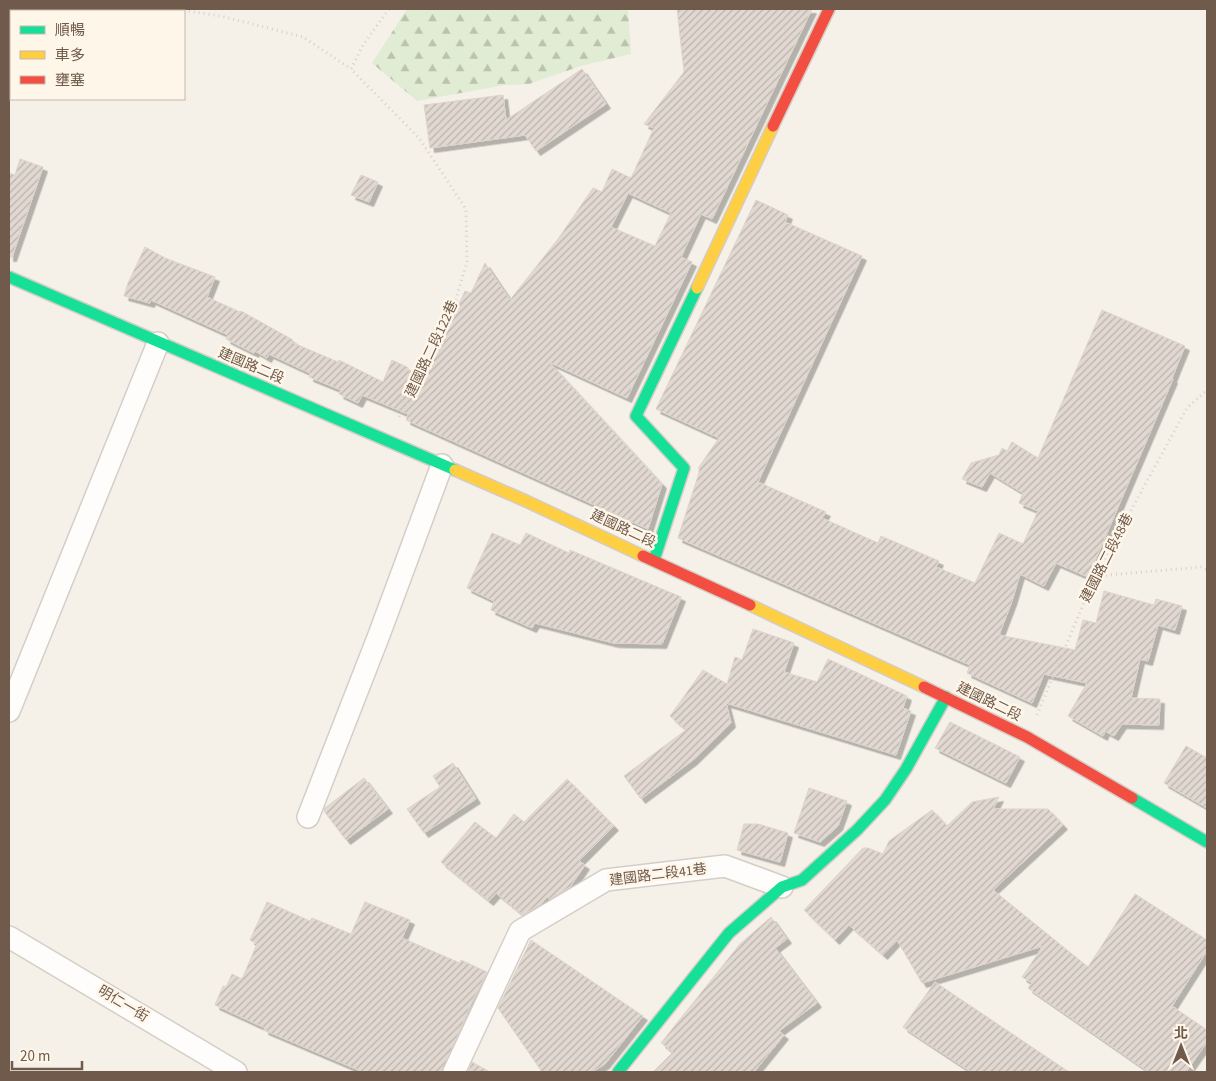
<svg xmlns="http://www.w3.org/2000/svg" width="1216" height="1081" viewBox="0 0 1216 1081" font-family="'Source Sans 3','Noto Sans TC',sans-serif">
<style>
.forest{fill:url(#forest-firs)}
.building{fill:url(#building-hatch);stroke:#ddd4cc;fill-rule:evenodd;filter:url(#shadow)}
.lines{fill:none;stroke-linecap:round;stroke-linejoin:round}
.street-casing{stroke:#d4cec7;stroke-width:24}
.fast-casing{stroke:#d4cdc6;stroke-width:14}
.slow-casing{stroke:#d4cdc6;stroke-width:14}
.jam-casing{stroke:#d4cdc6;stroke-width:14}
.path{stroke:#d6d0ca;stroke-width:3;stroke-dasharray:1 4;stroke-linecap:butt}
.street{stroke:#fefdfc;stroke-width:21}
.fast{stroke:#16e098;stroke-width:11}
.slow{stroke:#ffcf43;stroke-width:11}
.jam{stroke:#f24e42;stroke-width:11}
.labels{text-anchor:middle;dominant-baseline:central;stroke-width:5;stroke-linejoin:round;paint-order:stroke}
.street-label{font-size:14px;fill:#705a4b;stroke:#fef6e9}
</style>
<defs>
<pattern id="forest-firs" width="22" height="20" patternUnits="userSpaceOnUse" patternTransform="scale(1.25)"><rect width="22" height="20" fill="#e1ecd4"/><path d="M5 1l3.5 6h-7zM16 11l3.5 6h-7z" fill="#bbc2ae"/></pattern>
<pattern id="building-hatch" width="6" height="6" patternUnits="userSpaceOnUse" patternTransform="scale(1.25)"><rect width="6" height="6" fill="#e1d9d1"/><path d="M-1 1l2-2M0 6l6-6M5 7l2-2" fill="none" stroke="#bbb3ac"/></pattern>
<filter id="shadow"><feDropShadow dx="4.5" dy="4.5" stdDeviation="0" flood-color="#0004"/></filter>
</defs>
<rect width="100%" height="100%" fill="#f5f1e9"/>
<!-- forest -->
<path class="forest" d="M 407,9 L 628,9 L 631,54 L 581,66 L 529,84 L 505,85 L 417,101 L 372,63 Z"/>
<!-- building -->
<path class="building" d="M 677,9 L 812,9 L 712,219 L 701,214 L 681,257 L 692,262 L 627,398 L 549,362 L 662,484 L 648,529 L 406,420 L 408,414 L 362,395 L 358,403 L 339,394 L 341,390 L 309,377 L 310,373 L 269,354 L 267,358 L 255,351 L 254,353 L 226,339 L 228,335 L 151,300 L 150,303 L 124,296 L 128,283 L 145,247 L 165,258 L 215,277 L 207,297 L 240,312 L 241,311 L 293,340 L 291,342 L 338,362 L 339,360 L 383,382 L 392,360 L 407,367 L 420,388 L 465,291 L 471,293 L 485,263 L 510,300 L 558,239 L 593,188 L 602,192 L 612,169 L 631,178 L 654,128 L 644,124 L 684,72 ZM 628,193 L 671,213 L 655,246 L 611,227 Z
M 582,69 L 606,104 L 536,151 L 525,135 L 430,148 L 424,105 L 503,95 L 506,120 Z
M 20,159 L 43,167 L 12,257 L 9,257 L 9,173 L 15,175 Z
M 361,175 L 378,182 L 369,202 L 351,195 Z
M 756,200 L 788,215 L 785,222 L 862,256 L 758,482 L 826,512 L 822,518 L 878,543 L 881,536 L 939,561 L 936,567 L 975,583 L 999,533 L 1023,544 L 1038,511 L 1019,503 L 1023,493 L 990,473 L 982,487 L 962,479 L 971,463 L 999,455 L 1002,448 L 1007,451 L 1012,442 L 1038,458 L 1102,310 L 1185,346 L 1172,378 L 1173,379 L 1088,577 L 1056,563 L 1044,586 L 1020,574 L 1012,601 L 999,635 L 1075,650 L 1083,620 L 1096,623 L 1104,591 L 1154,605 L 1156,599 L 1182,606 L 1175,630 L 1158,625 L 1148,661 L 1140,659 L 1131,698 L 1160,699 L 1159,725 L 1122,724 L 1114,736 L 1105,731 L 1103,736 L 1068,716 L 1087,683 L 1044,674 L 1032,703 L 967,673 L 970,665 L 678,538 L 699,473 L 699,467 L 719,438 L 656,409 Z
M 492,533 L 520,545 L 526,533 L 569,553 L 570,550 L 681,597 L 662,644 L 614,643 L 535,623 L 532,628 L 491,610 L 494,601 L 467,588 Z
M 753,629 L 794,643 L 784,672 L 817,682 L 828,659 L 907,696 L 903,708 L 911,711 L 896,755 L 726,703 L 731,723 L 693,760 L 641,799 L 624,776 L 686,730 L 670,716 L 703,670 L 727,684 L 735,657 L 742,660 Z
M 950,722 L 1020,757 L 1006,783 L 935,748 Z
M 1186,746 L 1207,758 L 1207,808 L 1164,783 Z
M 453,763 L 476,799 L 424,833 L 407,809 L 440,787 L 433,776 Z
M 364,778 L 388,809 L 346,840 L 324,811 L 325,808 Z
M 567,779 L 614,826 L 579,861 L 585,865 L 570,887 L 550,899 L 547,897 L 542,903 L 523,915 L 496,893 L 489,901 L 441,862 L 475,822 L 496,838 L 514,814 L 524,822 Z
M 809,788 L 847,801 L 838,826 L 820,842 L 794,833 Z
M 999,797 L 993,809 L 1048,809 L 1063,825 L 993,890 L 1088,967 L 1135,894 L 1207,940 L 1207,951 L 1172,1006 L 1207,1030 L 1207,1042 L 1186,1072 L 1149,1072 L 1028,988 L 1032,983 L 1022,977 L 1043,946 L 922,983 L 897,940 L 883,955 L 849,925 L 835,940 L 804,910 L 863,848 L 868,848 L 883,854 L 889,841 L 932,810 L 947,826 L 972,802 Z
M 744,824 L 758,824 L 788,833 L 780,862 L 737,850 Z
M 267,902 L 310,921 L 312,918 L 351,934 L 365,902 L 410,920 L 402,938 L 460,963 L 461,960 L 487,972 L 472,1002 L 442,1072 L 363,1072 L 264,1030 L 265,1028 L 215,1005 L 223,986 L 226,987 L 232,974 L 242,979 L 257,944 L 250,940 Z
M 771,917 L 787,939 L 775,948 L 817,1003 L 779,1031 L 784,1035 L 754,1072 L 653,1072 L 673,1052 L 661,1043 L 740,944 Z
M 531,940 L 643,1016 L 605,1064 L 592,1072 L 542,1072 L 498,1008 Z
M 935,982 L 1069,1072 L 971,1072 L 903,1027 Z
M 472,1062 L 490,1072 L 468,1072 Z"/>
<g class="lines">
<defs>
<path id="street" d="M 9,711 L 158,343
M 308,817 L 379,635 L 442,465
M 9,937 L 236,1072
M 454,1072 L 520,931 L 606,880 L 725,866 L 782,887"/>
<path id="fast" d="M 9,277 L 455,470
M 654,560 L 684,468 L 636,416 L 697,288
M 1132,798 L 1207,842
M 618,1072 L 729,933 L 782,887 L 802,880 L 857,830 L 885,800 L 906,769 L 946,697"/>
<path id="slow" d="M 697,288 L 773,126
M 455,470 L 526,501 L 643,556
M 750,605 L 924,687"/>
<path id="jam" d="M 773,126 L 829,9
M 643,556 L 750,605
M 924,687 L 1027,737 L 1132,798"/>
</defs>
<!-- street casing -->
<use href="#street" class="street-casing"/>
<!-- fast casing -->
<use href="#fast" class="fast-casing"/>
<!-- slow casing -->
<use href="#slow" class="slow-casing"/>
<!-- jam casing -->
<use href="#jam" class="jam-casing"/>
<!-- path -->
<path class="path" d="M 174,9 L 221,16 L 303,37 L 351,69
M 389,9 L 363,45 L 351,69 L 419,138 L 466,209 L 467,262 L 452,312 L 398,419
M 161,11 L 165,9
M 1096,576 L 1202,567 L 1207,570
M 1037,715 L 1095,576 L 1187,408 L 1207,390"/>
<!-- street -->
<use href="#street" class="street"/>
<!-- fast -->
<use href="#fast" class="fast"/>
<!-- slow -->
<use href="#slow" class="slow"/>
<!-- jam -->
<use href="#jam" class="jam"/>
</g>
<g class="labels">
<!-- street labels -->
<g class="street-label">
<text transform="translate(432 349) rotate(-65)">建國路二段122巷</text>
<text transform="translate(251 366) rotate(23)">建國路二段</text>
<text transform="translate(623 529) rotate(25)">建國路二段</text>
<text transform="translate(1107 558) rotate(-63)">建國路二段48巷</text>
<text transform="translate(989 702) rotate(26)">建國路二段</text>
<text transform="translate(658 875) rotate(-7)">建國路二段41巷</text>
<text transform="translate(123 1004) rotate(31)">明仁一街</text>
</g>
</g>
<!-- border -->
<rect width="1216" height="1081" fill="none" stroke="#705a4b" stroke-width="20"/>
<!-- legend -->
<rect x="10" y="10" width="175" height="90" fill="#fef6e9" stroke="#c5b8aa"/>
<rect x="20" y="26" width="25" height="8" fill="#16e098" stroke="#c5b8aa"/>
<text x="55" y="35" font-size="15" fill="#705a4b">順暢</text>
<rect x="20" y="51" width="25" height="8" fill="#ffcf43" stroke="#c5b8aa"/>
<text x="55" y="60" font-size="15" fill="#705a4b">車多</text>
<rect x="20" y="76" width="25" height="8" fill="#f24e42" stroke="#c5b8aa"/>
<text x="55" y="85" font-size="15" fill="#705a4b">壅塞</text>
<!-- north arrow -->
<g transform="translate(1181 1046)" stroke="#fef6e9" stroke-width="4" paint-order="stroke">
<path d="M0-4L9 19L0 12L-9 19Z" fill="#705a4b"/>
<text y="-8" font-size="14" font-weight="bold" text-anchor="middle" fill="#705a4b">北</text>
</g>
<!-- scale -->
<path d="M12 1061v8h70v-8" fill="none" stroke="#705a4b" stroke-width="2.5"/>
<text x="20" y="1061" font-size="15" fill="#705a4b" stroke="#fef6e9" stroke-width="4" paint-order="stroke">20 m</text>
</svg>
